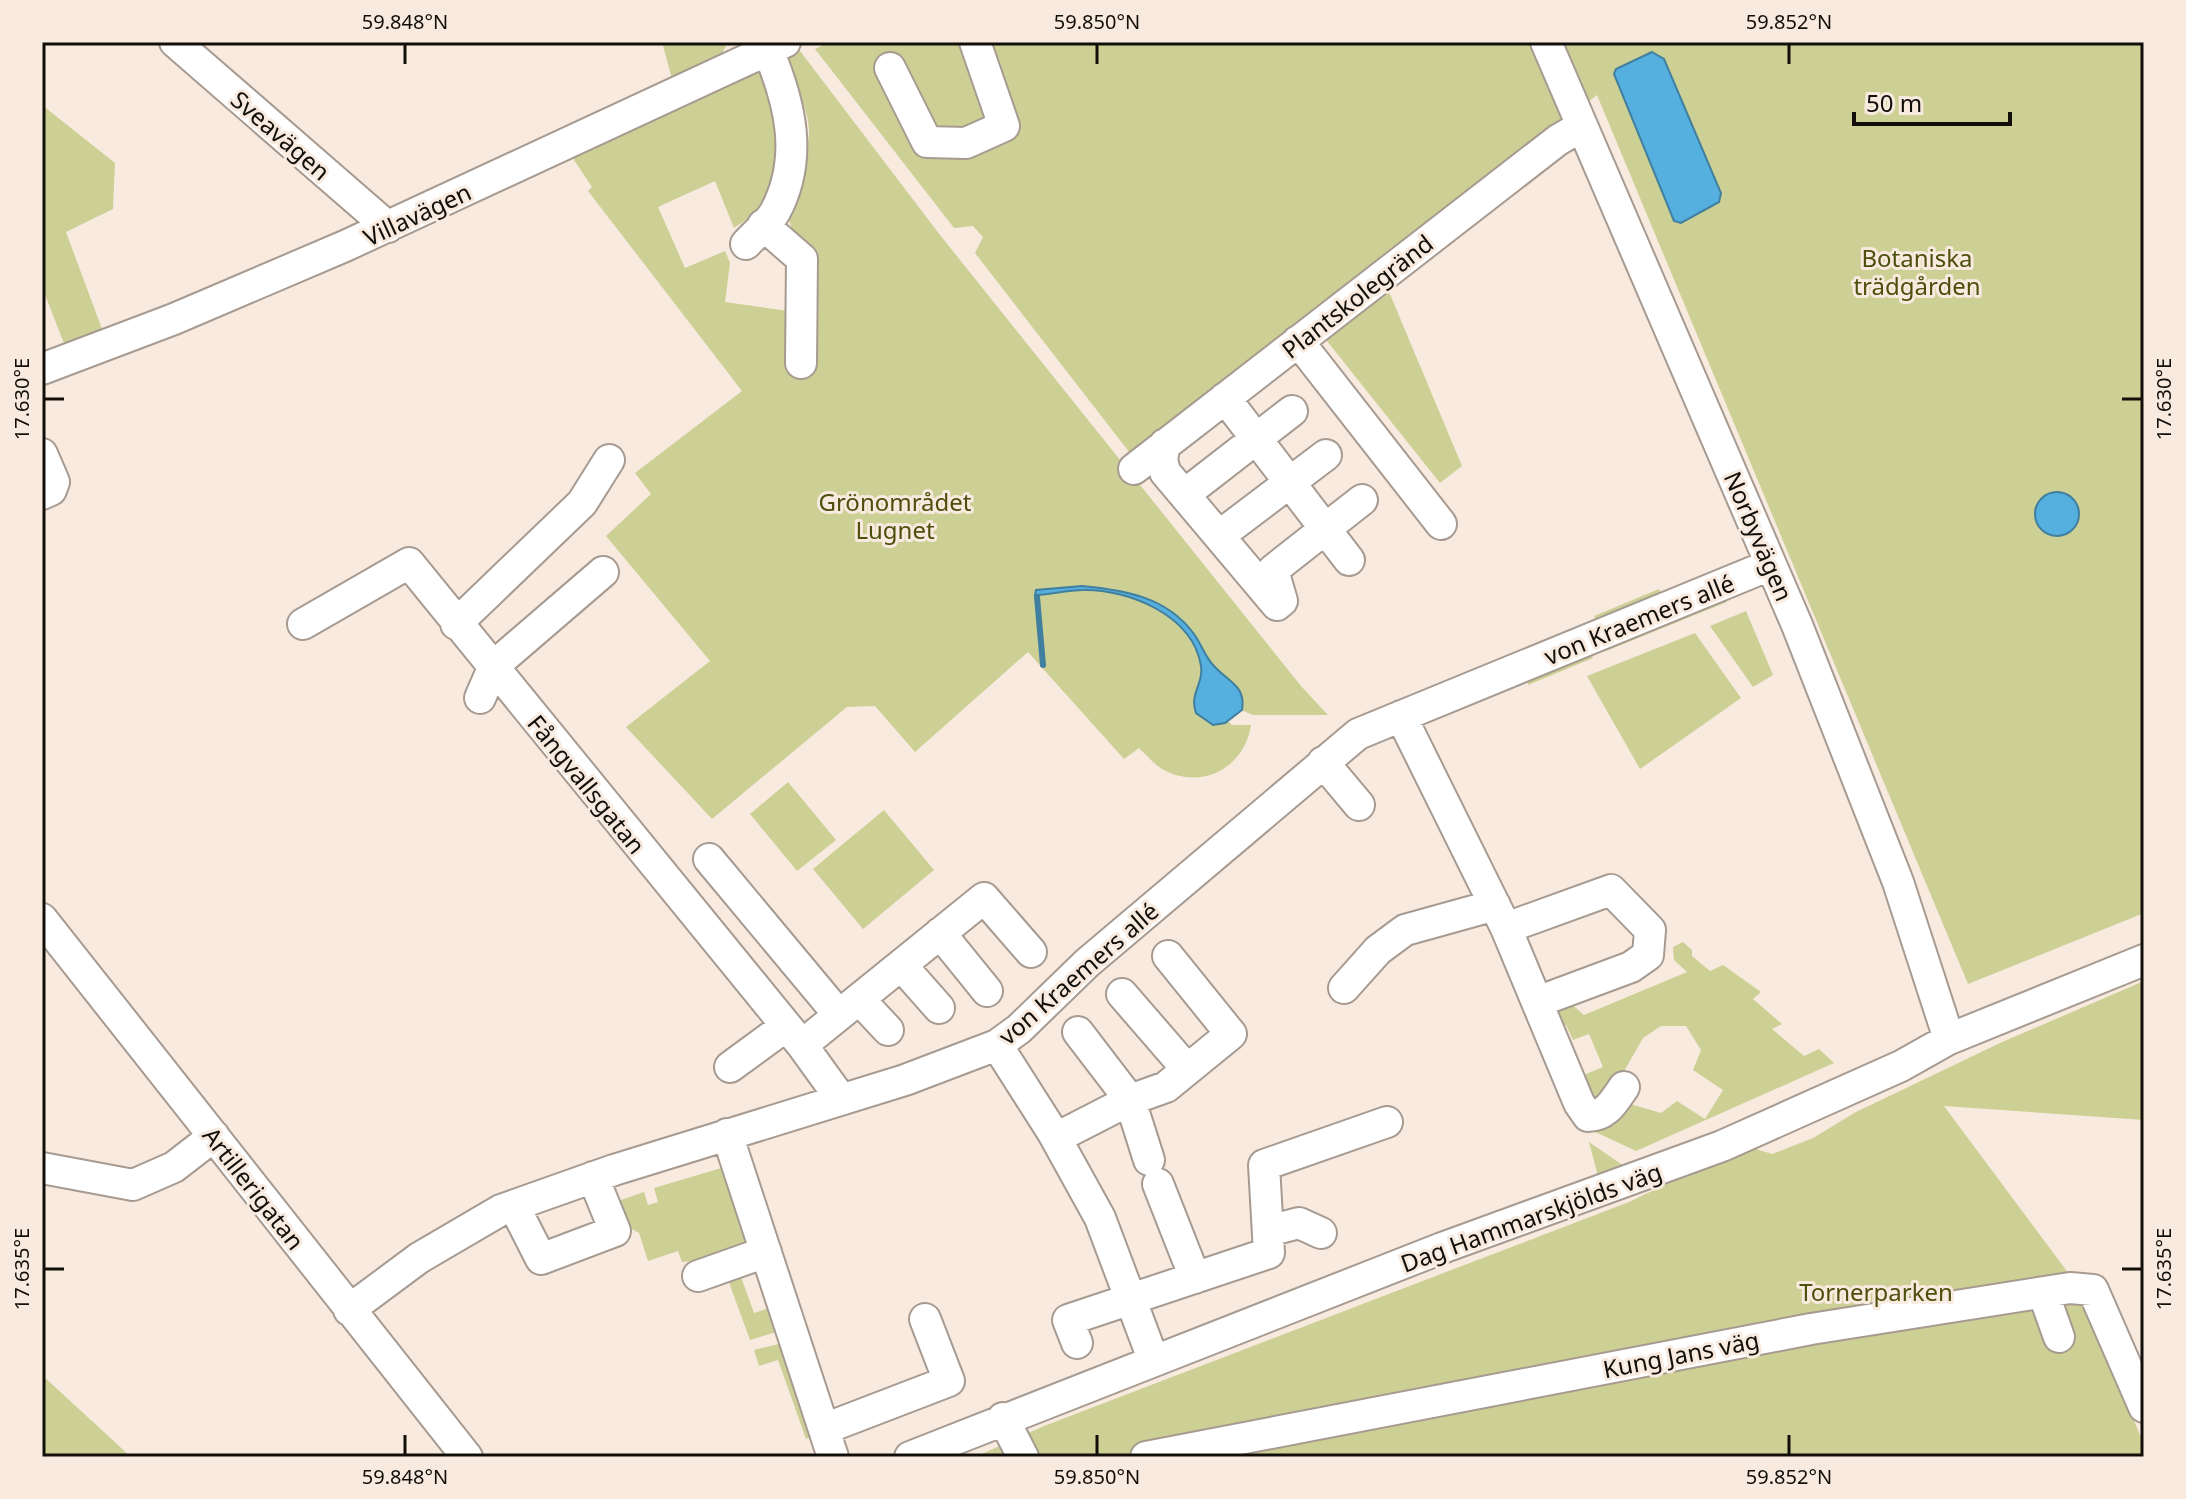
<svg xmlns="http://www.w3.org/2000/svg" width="2186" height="1499" viewBox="0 0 2186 1499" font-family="'Noto Sans',sans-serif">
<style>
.green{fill:#ccd094}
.water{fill:#55afdf;stroke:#417f9f;stroke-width:2}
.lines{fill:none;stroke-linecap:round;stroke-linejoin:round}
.stream{stroke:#417f9f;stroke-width:6}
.minor-casing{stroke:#a79a90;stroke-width:34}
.minor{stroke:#fff;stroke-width:30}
.ticks{fill:none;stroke:#120e0a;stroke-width:3}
.labels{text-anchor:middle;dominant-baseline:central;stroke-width:6;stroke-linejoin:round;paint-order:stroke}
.street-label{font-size:24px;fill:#120e0a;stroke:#f8eadf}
.park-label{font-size:24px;fill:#4d4f0c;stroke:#f8eadf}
.neatline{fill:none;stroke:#120e0a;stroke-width:3}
.ticks-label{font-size:20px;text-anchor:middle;fill:#120e0a}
</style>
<rect width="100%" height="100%" fill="#f8eadf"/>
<!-- green -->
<path class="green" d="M 662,42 L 727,42 L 727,44 L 719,59 L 672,79 Z
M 829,42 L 2144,42 L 2144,913 L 1968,984 L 1597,95 L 1133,457 L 975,253 L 983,237 L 973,226 L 954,228 L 815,49 Z
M 797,47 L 940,235 L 1301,686 L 1328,715 L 1253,715 L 1241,710 L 1228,721 L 1232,725 L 1251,725 C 1245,768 1201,791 1162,769 C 1154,764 1146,755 1139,748 L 1124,759 L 1028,652 L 915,752 L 875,706 L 847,707 L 712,819 L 626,727 L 710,661 L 606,536 L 651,494 L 635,473 L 742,391 L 588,191 L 592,187 L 570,154 L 749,67 L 761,70 C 776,102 788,155 775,189 C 768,206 749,218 734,228 L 715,181 L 658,207 L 685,268 L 725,251 L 730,263 L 725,302 L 788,311 L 807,254 C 802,246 795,236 791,227 C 783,204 810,161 809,130 C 808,103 790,79 778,56 Z
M 42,105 L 115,163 L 113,209 L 66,232 L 102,329 L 65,346 L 42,287 Z
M 1387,287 L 1462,466 L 1440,483 L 1323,336 Z
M 1659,589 L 1662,595 L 1597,621 L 1594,616 Z
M 1725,595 L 1727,602 L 1606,651 L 1604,645 Z
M 1746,611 L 1773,675 L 1753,687 L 1710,626 Z
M 1695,633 L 1741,698 L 1640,769 L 1587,676 Z
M 1590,650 L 1593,658 L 1528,685 L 1528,676 Z
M 788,782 L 836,840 L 797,871 L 750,814 Z
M 884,810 L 934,870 L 863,929 L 813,869 Z
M 1683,942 L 1692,950 L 1692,956 L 1710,971 L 1723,965 L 1761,992 L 1753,999 L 1782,1024 L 1772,1029 L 1804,1056 L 1819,1049 L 1834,1063 L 1636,1151 L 1591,1130 L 1630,1104 L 1661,1113 L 1677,1101 L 1705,1119 L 1723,1090 L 1693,1070 L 1701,1050 L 1686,1026 L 1661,1026 L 1643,1038 L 1602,1110 L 1593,1109 L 1579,1077 L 1603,1067 L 1589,1034 L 1573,1040 L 1566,1025 L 1556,1029 L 1556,1013 L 1570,1003 L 1584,1015 L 1687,972 L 1674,960 L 1673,947 Z
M 2144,981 L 2144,1120 L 1944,1106 L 2066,1270 L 2087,1304 L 2144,1445 L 2144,1457 L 975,1457 L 1044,1426 L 1629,1202 L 1746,1146 L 1772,1154 L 1813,1138 L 1856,1112 L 2000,1043 Z
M 1589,1142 L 1624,1166 L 1598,1176 Z
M 728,1166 L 749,1244 L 726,1258 L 682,1262 L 678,1251 L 648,1261 L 639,1233 L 628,1227 L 618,1201 L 644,1192 L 648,1205 L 658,1202 L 654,1188 Z
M 740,1274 L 754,1313 L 772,1307 L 783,1330 L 750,1340 L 727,1277 Z
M 787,1342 L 811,1437 L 806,1439 L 778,1360 L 759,1366 L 754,1350 Z
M 42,1375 L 131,1457 L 42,1457 Z"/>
<!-- water -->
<path class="water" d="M 1652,52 L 1664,59 L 1721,193 L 1719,202 L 1681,223 L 1674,221 L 1614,74 L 1616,69 Z
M2035 514a22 22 0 1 1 44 0a22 22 0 1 1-44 0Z
M 1082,586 C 1125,590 1167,597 1194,634 C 1202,645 1205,657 1214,666 C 1228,682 1246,685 1242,710 L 1225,723 L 1213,725 L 1196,713 C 1189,693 1204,684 1201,666 C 1193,615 1128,589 1083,590 C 1067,590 1048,595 1035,595 L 1036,590 Z"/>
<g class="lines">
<!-- stream -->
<path class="stream" d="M 1037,597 L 1043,665"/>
<defs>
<path id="minor" d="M 175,42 L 388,227
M 1546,42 L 1797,625 L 1898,882 L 1949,1039
M 890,68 L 927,142 L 966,143 L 1004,126 L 975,42
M 763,225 L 802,259 L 801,363
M 746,244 C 755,234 768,224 775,212 C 804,158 790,103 768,50
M 1298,341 L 1441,524
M 42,369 L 174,319 L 345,246 L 785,42
M 1225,398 L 1349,560
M 1165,444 L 1162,459 L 1165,472 L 1277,605
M 42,454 L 54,482 L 51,490 L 42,494
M 1134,469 L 1558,140 L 1582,126
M 1185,494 L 1292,411
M 1219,536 L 1326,455
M 1278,604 L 1282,601 L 1273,570 L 1362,500
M 303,624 L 409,563 L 802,1045 L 841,1099
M 456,624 L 582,503 L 609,460
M 480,698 L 493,668 L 503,658 L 603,572
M 1401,716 L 1506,928 L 1579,1103 L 1588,1116 C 1607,1116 1614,1101 1624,1087
M 1323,762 L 1359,805
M 709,859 L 839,1015
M 42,919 L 467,1457
M 1506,928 L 1611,890 L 1650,930 L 1648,955 L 1631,967 L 1537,1002
M 940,933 L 987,991
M 901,965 L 939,1008
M 1344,988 L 1378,950 L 1405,930 L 1495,905
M 1122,994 L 1186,1068
M 859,999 L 888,1030
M 802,1045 L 984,898 L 1031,952
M 997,1045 L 1053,1133 L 1100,1218 L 1153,1359
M 730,1067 L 786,1026
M 727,1134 L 833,1457
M 1056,1138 L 1130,1100 L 1078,1032
M 1149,1160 L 1130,1100 L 1166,1087 L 1231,1034 L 1168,956
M 42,1168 L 133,1185 L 174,1167 L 214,1136
M 1158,1184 L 1195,1278
M 514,1206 L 541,1259 L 615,1231 L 593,1177
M 1268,1231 L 1299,1223 L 1321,1233
M 698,1276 L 766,1252
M 2044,1295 L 2059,1337
M 349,1310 L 419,1258 L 501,1210 L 614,1170 L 905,1080 L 997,1045 L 1019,1029 L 1087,963 L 1358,734 L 1770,565
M 1077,1343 L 1068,1320 L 1269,1253 L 1264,1165 L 1387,1122
M 1003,1418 L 1023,1457
M 824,1429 L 949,1381 L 925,1319
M 910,1457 L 1442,1248 L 1722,1146 L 1901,1066 L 1949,1039 L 2144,960
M 1146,1457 L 1811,1329 L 2070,1288 L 2093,1290 L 2144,1407"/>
</defs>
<!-- minor casing -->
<use href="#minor" class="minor-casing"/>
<!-- minor -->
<use href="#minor" class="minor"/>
</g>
<!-- ticks -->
<path class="ticks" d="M 405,44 L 405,64M 1097,44 L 1097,64M 1789,44 L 1789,64M 44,399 L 64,399M 2122,399 L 2142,399M 44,1269 L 64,1269M 2122,1269 L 2142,1269M 405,1435 L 405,1455M 1097,1435 L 1097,1455M 1789,1435 L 1789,1455"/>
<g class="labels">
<!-- street labels -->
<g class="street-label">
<text transform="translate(281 135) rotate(41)">Sveavägen</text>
<text transform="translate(417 214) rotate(-25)">Villavägen</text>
<text transform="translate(1357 296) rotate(-38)">Plantskolegränd</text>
<text transform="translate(1759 536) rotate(67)">Norbyvägen</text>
<text transform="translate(1639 619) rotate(-22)">von Kraemers allé</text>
<text transform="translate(587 784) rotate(51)">Fångvallsgatan</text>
<text transform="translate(1078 973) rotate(-41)">von Kraemers allé</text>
<text transform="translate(254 1188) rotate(52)">Artillerigatan</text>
<text transform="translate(1531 1217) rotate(-20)">Dag Hammarskjölds väg</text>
<text transform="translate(1681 1354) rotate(-11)">Kung Jans väg</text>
</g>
<!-- park labels -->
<g class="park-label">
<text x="1917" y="257">Botaniska<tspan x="1917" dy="28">trädgården</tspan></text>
<text x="895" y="501">Grönområdet<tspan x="895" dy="28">Lugnet</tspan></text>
<text x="1876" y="1291">Tornerparken</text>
</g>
</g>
<!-- border -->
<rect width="2186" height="1499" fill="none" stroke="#f8eadf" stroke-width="88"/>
<!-- scale -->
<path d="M1854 112v12h156v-12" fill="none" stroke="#120e0a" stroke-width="4"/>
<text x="1866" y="112" font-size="24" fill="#120e0a" stroke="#f8eadf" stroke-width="6" paint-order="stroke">50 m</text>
<rect x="44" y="44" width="2098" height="1411" class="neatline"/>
<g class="ticks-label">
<text x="405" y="29">59.848°N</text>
<text x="1097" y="29">59.850°N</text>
<text x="1789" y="29">59.852°N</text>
<text transform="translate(2164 399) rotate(-90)" y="7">17.630°E</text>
<text transform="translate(22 399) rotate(-90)" y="7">17.630°E</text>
<text transform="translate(2164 1269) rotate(-90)" y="7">17.635°E</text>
<text transform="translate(22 1269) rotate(-90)" y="7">17.635°E</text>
<text x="405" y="1484">59.848°N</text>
<text x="1097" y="1484">59.850°N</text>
<text x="1789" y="1484">59.852°N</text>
</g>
</svg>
